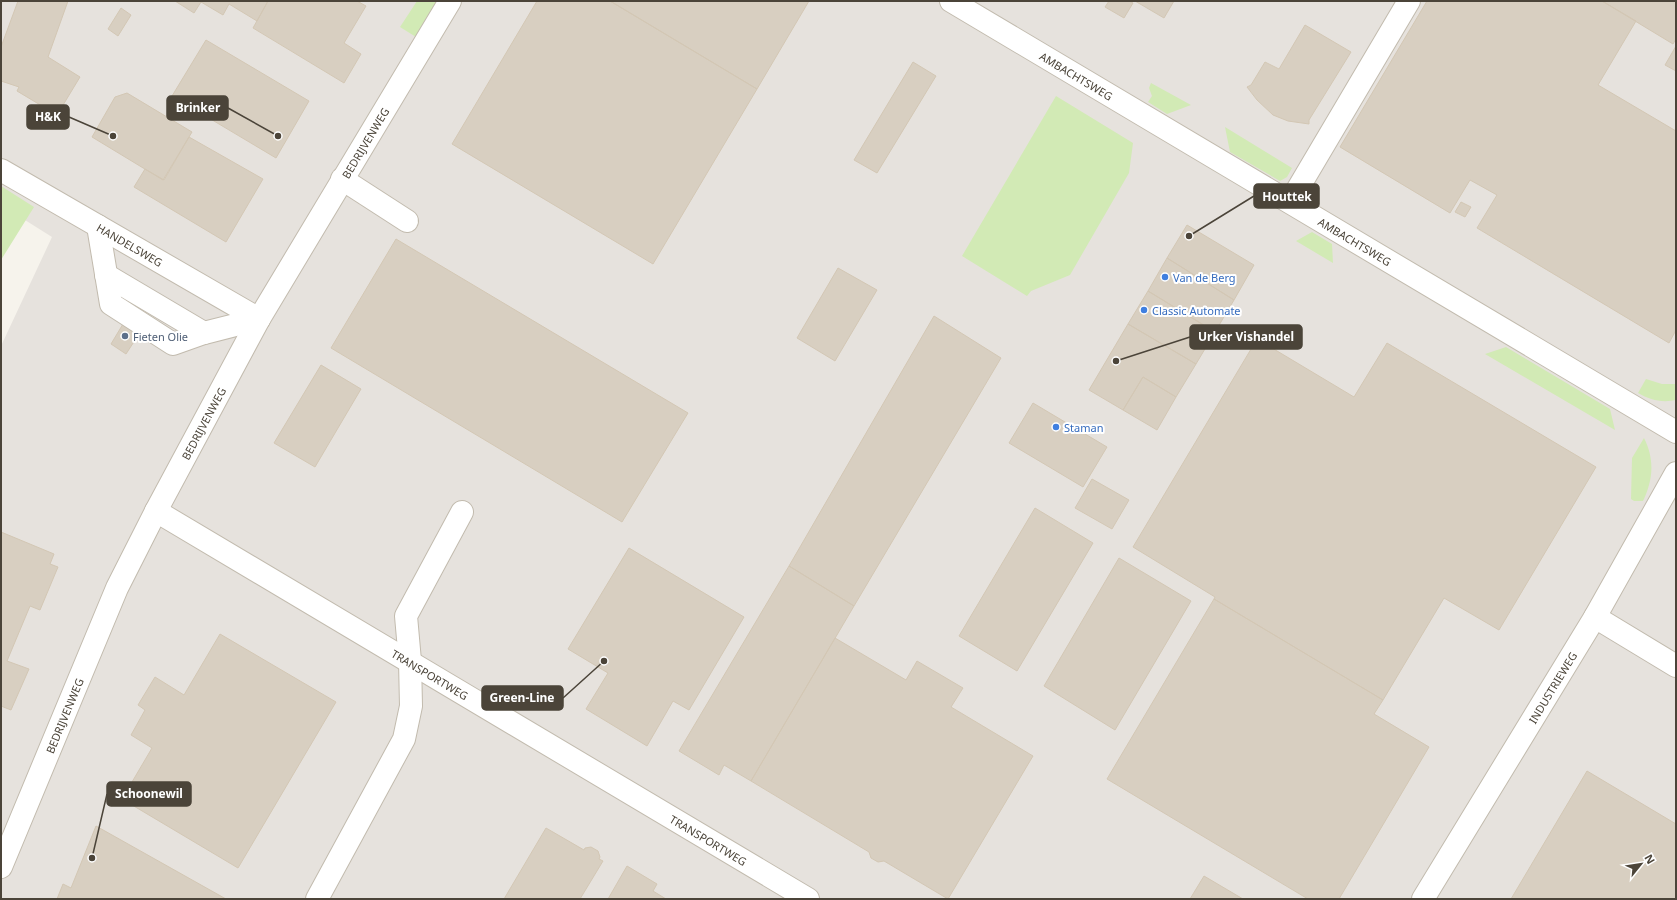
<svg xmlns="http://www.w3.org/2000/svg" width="1677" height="900" viewBox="0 0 1677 900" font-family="'Noto Sans',sans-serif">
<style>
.industrial{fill:#e6e2dd}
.green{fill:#d2eab5}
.building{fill:#d8cfc1;stroke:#d3c7b4}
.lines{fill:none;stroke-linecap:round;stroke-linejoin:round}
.minor-casing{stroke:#c2bbae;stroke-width:24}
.minor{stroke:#fff;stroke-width:22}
.shop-dot{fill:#3f7fe0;stroke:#fff;stroke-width:1.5}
.service-dot{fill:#5c6f8a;stroke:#fff;stroke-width:1.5}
.labels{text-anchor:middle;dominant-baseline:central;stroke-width:4;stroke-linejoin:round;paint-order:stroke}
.street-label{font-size:11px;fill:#4b4439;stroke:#fff}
.shop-label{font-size:11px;fill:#366cbe;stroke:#fff;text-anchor:start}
.service-label{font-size:11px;fill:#4e5e75;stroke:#fff;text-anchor:start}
.leader{fill:none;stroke:#4b4439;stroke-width:1.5}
.callout-dot{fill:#4b4439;stroke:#fff;stroke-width:1.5}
.callout{fill:#4b4439;stroke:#4b4439;stroke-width:1.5}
.callout-label{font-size:12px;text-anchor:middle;font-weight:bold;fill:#fff}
</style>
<rect width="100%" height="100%" fill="#f6f3ec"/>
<!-- industrial -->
<path class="industrial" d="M 1,1 L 1676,1 L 1676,899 L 1,899 L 1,346 L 52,237 L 1,205 Z"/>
<!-- green -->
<path class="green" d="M 417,1 L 437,1 L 416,37 L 400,27 Z
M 1151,83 L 1191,105 L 1167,114 L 1148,102 L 1152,96 L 1149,88 Z
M 1056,96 L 1133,143 L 1129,173 L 1070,275 L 1031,291 L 1027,296 L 962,256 Z
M 1225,127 L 1292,168 L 1287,177 L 1280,181 L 1230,152 Z
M 1,186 L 34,207 L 1,260 Z
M 1312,232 L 1332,244 L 1333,263 L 1296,241 Z
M 1506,347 L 1610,409 L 1615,430 L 1485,354 Z
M 1646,379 L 1662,384 L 1676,384 L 1676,400 C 1662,403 1650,400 1638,393 Z
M 1644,438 C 1655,460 1653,480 1643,501 L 1634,501 L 1631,499 L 1632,458 Z"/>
<!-- building -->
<path class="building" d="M 18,1 L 68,1 L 48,57 L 80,77 L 57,115 L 17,91 L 19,87 L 1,81 L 1,47 Z
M 175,1 L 268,1 L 257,21 L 229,4 L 223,15 L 201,2 L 194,13 Z
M 268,1 L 357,1 L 366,6 L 344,43 L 361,54 L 344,83 L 253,28 Z
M 537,1 L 610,1 L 757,89 L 653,264 L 452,144 Z
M 610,1 L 809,1 L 757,89 Z
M 1109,1 L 1129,1 L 1133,3 L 1124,18 L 1105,7 Z
M 1135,1 L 1174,1 L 1164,18 Z
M 1427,1 L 1602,1 L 1636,21 L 1598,85 L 1676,131 L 1676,330 L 1669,343 L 1477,228 L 1497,195 L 1470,180 L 1450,213 L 1340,147 Z
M 1602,1 L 1676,1 L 1676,39 L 1673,44 Z
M 121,8 L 131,15 L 118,36 L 108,29 Z
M 1305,25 L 1351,52 L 1309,120 L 1309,124 L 1288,121 L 1273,115 L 1257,100 L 1247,87 L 1251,85 L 1265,62 L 1279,69 Z
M 206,40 L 309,101 L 276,158 L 172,96 Z
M 1676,46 L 1676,71 L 1665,65 Z
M 913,62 L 936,76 L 877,173 L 854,160 Z
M 127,93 L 192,132 L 163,180 L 92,137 L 115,97 Z
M 189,137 L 263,179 L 226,242 L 134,187 L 145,169 L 164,180 Z
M 1461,202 L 1471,207 L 1465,217 L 1455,212 Z
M 1187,225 L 1254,265 L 1234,300 L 1167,258 Z
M 396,239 L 688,413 L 622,522 L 331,348 Z
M 1167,258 L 1234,300 L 1215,332 L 1148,291 Z
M 838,268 L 877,290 L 835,361 L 797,338 Z
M 1148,291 L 1215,332 L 1196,364 L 1128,324 Z
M 934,316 L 1001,358 L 854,606 L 789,566 Z
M 123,324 L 139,334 L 126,354 L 111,344 Z
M 1128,324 L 1196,364 L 1176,397 L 1143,377 L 1123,410 L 1089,390 Z
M 1257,339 L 1354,397 L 1387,343 L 1596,467 L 1499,630 L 1444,598 L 1383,700 L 1214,599 L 1215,597 L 1133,547 Z
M 321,365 L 361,389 L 315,467 L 274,443 Z
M 1143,377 L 1176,397 L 1157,430 L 1123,410 Z
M 1033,403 L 1107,447 L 1083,487 L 1009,443 Z
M 1092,479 L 1129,500 L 1112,529 L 1075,508 Z
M 1035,508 L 1093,543 L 1017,671 L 959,636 Z
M 1,532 L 54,554 L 50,564 L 58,567 L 40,610 L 30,606 L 7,661 L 29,669 L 11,710 L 1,706 Z
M 629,548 L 744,617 L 689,710 L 673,701 L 647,746 L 586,709 L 608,673 L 568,649 Z
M 1119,558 L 1191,601 L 1115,730 L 1044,686 Z
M 789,566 L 854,606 L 751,781 L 724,765 L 719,775 L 679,751 Z
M 1214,599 L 1383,700 L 1374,714 L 1429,747 L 1339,899 L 1308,899 L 1107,779 Z
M 220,634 L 336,702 L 238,868 L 122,799 L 152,748 L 131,735 L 145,710 L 138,705 L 155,677 L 184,695 Z
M 835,638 L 906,680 L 917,661 L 963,688 L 951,707 L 1033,756 L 948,899 L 884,861 L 878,862 L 871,858 L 869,852 L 751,781 Z
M 1587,771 L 1676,824 L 1676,899 L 1511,899 Z
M 96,826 L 226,899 L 57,899 L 63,884 L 71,888 Z
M 546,828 L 584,850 L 585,848 L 591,847 L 598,851 L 600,857 L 599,859 L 603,861 L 580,899 L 504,899 Z
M 627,866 L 657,884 L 653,891 L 666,899 L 608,899 Z
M 1204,876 L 1243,899 L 1190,899 Z"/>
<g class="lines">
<defs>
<g id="minor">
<path id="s1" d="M 951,1 L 1676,432"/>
<path id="s2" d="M 1,170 L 259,319"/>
<path d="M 342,179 L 407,221"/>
<path d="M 1290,202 L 1409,1"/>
<path d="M 98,226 L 111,304 L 173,344 L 204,333 L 259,319"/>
<path d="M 106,275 L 204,333"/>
<path id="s3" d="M 156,511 L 808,899"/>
<path d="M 1595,617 L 1676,666"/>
<path id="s4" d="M 1,867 L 117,588 L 156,511 L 259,319 L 450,1"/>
<path d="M 317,899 L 404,739 L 411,706 L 410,661 L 406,616 L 462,512"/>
<path id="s5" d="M 1423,899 L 1595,617 L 1676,473"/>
</g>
</defs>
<!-- minor casing -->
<use href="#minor" class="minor-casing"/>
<!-- minor -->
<use href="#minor" class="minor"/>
</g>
<!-- markers -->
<g class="shop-dot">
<circle cx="1165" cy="277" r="4"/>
<circle cx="1144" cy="310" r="4"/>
<circle cx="1056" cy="427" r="4"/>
</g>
<circle class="service-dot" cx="125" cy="336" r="4"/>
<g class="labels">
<!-- street labels -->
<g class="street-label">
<text stroke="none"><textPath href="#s1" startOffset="146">AMBACHTSWEG</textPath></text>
<text stroke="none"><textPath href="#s4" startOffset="812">BEDRIJVENWEG</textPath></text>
<text stroke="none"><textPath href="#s1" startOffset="470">AMBACHTSWEG</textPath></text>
<text stroke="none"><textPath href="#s2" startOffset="149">HANDELSWEG</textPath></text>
<text stroke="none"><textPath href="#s4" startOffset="488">BEDRIJVENWEG</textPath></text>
<text stroke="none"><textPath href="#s3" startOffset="319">TRANSPORTWEG</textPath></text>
<text stroke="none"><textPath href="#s5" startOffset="248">INDUSTRIEWEG</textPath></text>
<text stroke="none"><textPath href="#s4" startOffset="164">BEDRIJVENWEG</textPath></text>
<text stroke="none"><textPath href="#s3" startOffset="643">TRANSPORTWEG</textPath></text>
</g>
<!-- shop labels -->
<g class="shop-label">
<text x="1173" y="277">Van de Berg</text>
<text x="1152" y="310">Classic Automate</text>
<text x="1064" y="427">Staman</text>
</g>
<!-- service labels -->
<g class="service-label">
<text x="133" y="336">Fieten Olie</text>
</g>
</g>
<!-- callouts -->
<path class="leader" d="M278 136L228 108M113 136L69 117M1189 236L1254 196M1116 361L1190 337M604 661L563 698M92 858L107 794"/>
<g class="callout-dot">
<circle cx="278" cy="136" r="4"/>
<circle cx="113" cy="136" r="4"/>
<circle cx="1189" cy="236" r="4"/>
<circle cx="1116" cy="361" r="4"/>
<circle cx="604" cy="661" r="4"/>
<circle cx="92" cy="858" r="4"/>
</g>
<g class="callout">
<rect x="167" y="96" width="61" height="24" rx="4"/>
<rect x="27" y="105" width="42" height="24" rx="4"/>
<rect x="1254" y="184" width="65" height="24" rx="4"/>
<rect x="1190" y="325" width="112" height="24" rx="4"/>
<rect x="482" y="686" width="81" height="24" rx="4"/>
<rect x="107" y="782" width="84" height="24" rx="4"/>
</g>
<g class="callout-label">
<text x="198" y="112">Brinker</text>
<text x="48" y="121">H&amp;K</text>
<text x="1287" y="201">Houttek</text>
<text x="1246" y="341">Urker Vishandel</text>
<text x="522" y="702">Green-Line</text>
<text x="149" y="798">Schoonewil</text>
</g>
<!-- border -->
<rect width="1677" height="900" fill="none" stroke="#4b4439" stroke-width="4"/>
<!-- north arrow -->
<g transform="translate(1641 864) rotate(60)" stroke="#ffffff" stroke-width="3" paint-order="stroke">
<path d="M0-3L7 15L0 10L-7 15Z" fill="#4b4439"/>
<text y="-6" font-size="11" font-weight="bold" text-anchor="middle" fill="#4b4439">N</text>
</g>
</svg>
